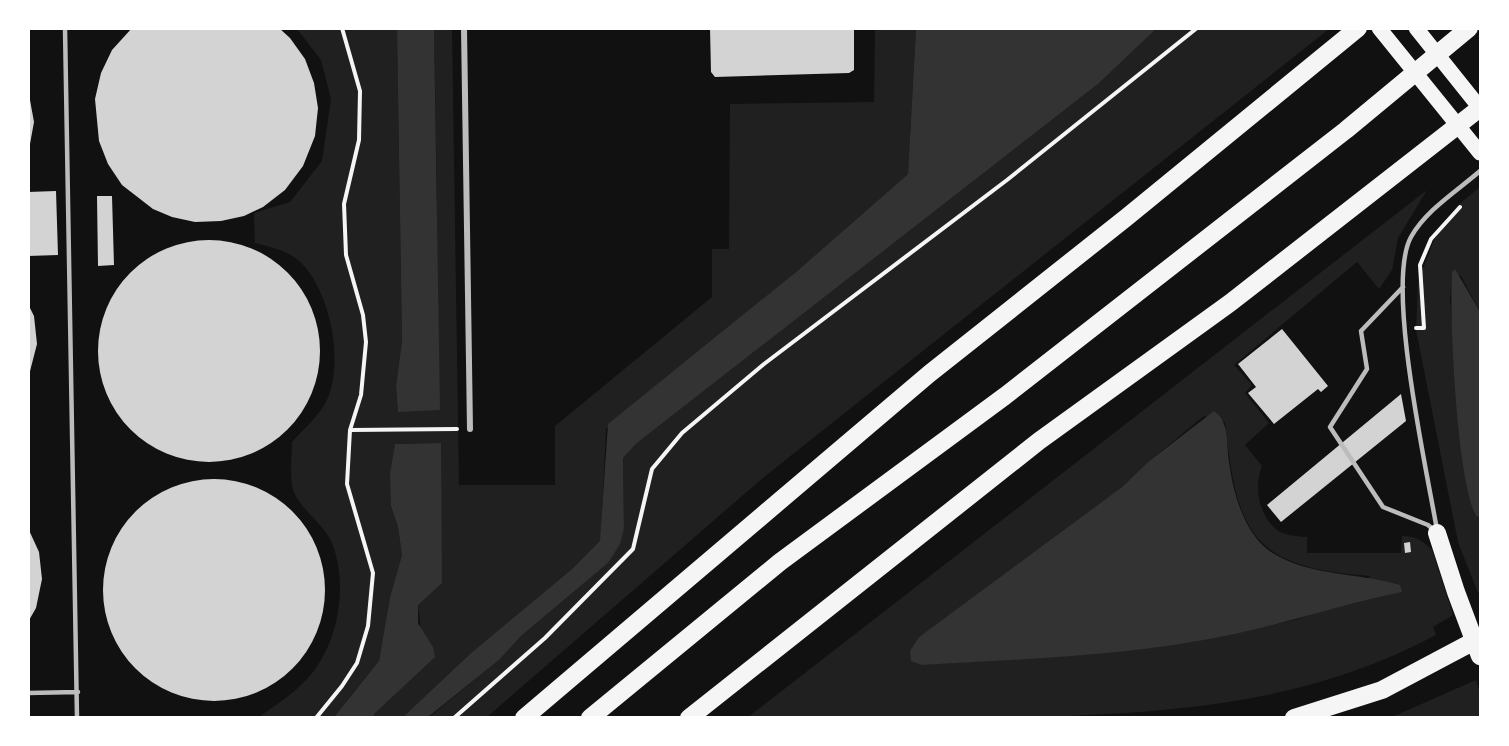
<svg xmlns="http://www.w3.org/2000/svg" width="1509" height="746" viewBox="0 0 1509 746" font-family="'Alegreya Sans',sans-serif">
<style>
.green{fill:#202020;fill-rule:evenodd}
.water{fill:#333}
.building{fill:#d3d3d3}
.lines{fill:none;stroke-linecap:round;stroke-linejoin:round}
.path{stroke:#f5f5f5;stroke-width:4}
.service{stroke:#bcbcbc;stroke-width:4.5}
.minor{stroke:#bcbcbc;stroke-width:6}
.primary{stroke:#f5f5f5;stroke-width:15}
.motorway{stroke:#f5f5f5;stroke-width:18}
</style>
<rect width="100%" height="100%" fill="#111"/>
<!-- green -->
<path class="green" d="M 297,29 L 397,29 L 402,341 L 396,386 L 398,412 L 437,203 L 434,29 L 452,29 L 459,485 L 555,485 L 555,426 L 712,297 L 712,249 L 729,249 L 730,104 L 874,102 L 875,29 L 916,29 L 908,174 L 796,272 L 606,429 L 601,541 L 572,569 L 471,653 L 403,717 L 373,717 L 375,713 L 433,647 L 421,631 L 418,604 L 441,505 L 440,443 L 395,444 L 391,506 L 398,527 L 402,555 L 390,597 L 379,661 L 334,717 L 259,717 C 274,706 293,694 306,680 C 338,647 349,586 332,543 C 323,523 301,510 294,492 C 289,482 292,453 292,442 C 302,431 315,419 323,407 C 347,370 331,288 298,260 C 286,250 270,247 255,243 L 254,213 L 290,202 L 322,161 L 331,99 L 321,60 Z
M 1156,29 L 1329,29 L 764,477 L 487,717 L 428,718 L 499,660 L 521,636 L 608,563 L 624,528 L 623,458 L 637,443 L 1098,84 Z
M 1480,187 L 1480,312 L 1461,276 L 1452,273 L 1450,300 L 1467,488 L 1477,517 L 1480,516 L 1480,592 L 1478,593 L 1458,542 L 1416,330 L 1418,282 L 1434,240 L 1458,205 Z
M 1427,190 L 1398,238 L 1392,270 L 1379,289 L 1357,262 L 1234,365 L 1252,385 L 1245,393 L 1269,423 L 1245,445 L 1262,466 C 1254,484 1258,514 1275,528 C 1283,536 1296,536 1307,537 L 1307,553 L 1401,553 L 1402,536 C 1415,536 1422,540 1432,550 L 1453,615 L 1433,627 L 1436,635 C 1308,703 1180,712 1038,717 C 941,720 844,718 747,718 ZM 1204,416 L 1225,422 C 1237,535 1252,567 1370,576 L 1346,603 L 1298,619 L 1224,636 L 1091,654 L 922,665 L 919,637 L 1122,487 L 1148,462 Z
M 1476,680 L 1480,693 L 1480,717 L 1392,717 Z"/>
<!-- water -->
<path class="water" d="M 397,29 L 434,29 L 440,410 L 398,412 L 396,386 L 402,341 Z
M 916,29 L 1156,29 L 1098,84 L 637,443 L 623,458 L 624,528 L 620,544 L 608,563 L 521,636 L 499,660 L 428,717 L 403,717 L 471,653 L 572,569 L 600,541 L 608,424 L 796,272 L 908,174 Z
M 1455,269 L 1480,312 L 1480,516 L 1477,517 C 1457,487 1449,314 1452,272 Z
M 1214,411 C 1230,422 1226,444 1229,462 C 1233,492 1244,534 1271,552 C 1310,577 1357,572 1400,585 L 1402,592 C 1342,604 1285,624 1225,636 C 1126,656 1023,659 922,665 L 911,661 L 910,651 L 919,637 L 1122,487 L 1148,462 Z
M 441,443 L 442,583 L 418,605 L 418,623 L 433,647 L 435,657 L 375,713 L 373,717 L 334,717 L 379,661 L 390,597 L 402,555 L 398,527 L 391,506 L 390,474 L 395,444 Z"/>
<!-- building -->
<path class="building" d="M 132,28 L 279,28 L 290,38 L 305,59 L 314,83 L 318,108 L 315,136 L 303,166 L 285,190 L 263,207 L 244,216 L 221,221 L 195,222 L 172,217 L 153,209 L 122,185 L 108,164 L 99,141 L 95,99 L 101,73 L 112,50 Z
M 710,28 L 854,28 L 854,70 L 849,73 L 715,77 L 711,72 Z
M 28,89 L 34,122 L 30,144 L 28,143 Z
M 56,191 L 58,255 L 28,256 L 28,192 Z
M 97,196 L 112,196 L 114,265 L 98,266 Z
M98 351a111 111 0 1 1 222 0a111 111 0 1 1-222 0Z
M 28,304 L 34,316 L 37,344 L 28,379 Z
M 1282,329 L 1328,386 L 1321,392 L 1318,389 L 1274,424 L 1248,393 L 1256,387 L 1238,364 Z
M 1401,394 L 1406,421 L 1281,522 L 1267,505 Z
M103 590a111 111 0 1 1 222 0a111 111 0 1 1-222 0Z
M 28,528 L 39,552 L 42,579 L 36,608 L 28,622 Z
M 1410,542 L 1411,552 L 1405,553 L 1404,543 Z"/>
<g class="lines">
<!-- path -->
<path class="path" d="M 1416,328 L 1424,328 L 1420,265 L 1431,239 L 1460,207
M 350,430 L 457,429
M 316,718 L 342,686 L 357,663 L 368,626 L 373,573 L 347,484 L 350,430 L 361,395 L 366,342 L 363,315 L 346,255 L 344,204 L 359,140 L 360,91 L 342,28
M 454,718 L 545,638 L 633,549 L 652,469 L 682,433 L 764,364 L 1007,180 L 1197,28"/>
<!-- service -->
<path class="service" d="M 65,28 L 77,718
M 1403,287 L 1361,331 L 1367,369 L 1330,427 L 1383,507 L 1428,525 L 1435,531
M 1437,530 C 1427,471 1385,284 1411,237 C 1426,210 1457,191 1480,171
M 28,693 L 78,692"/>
<!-- minor -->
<path class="minor" d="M 464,28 L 470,429"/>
<!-- primary -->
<path class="primary" d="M 1379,28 L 1480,153
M 1416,28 L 1480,108"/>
<!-- motorway -->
<path class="motorway" d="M 1437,533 L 1456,592 L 1480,656
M 524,718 L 929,374 L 1127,217 L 1358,28
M 590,718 L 780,562 L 1005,396 L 1346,130 L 1469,28
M 689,718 L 1039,441 L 1230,303 L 1480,108
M 1294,718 L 1382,690 L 1480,638"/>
</g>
<!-- border -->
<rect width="1509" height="746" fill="none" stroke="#ffffff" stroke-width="60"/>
</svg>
